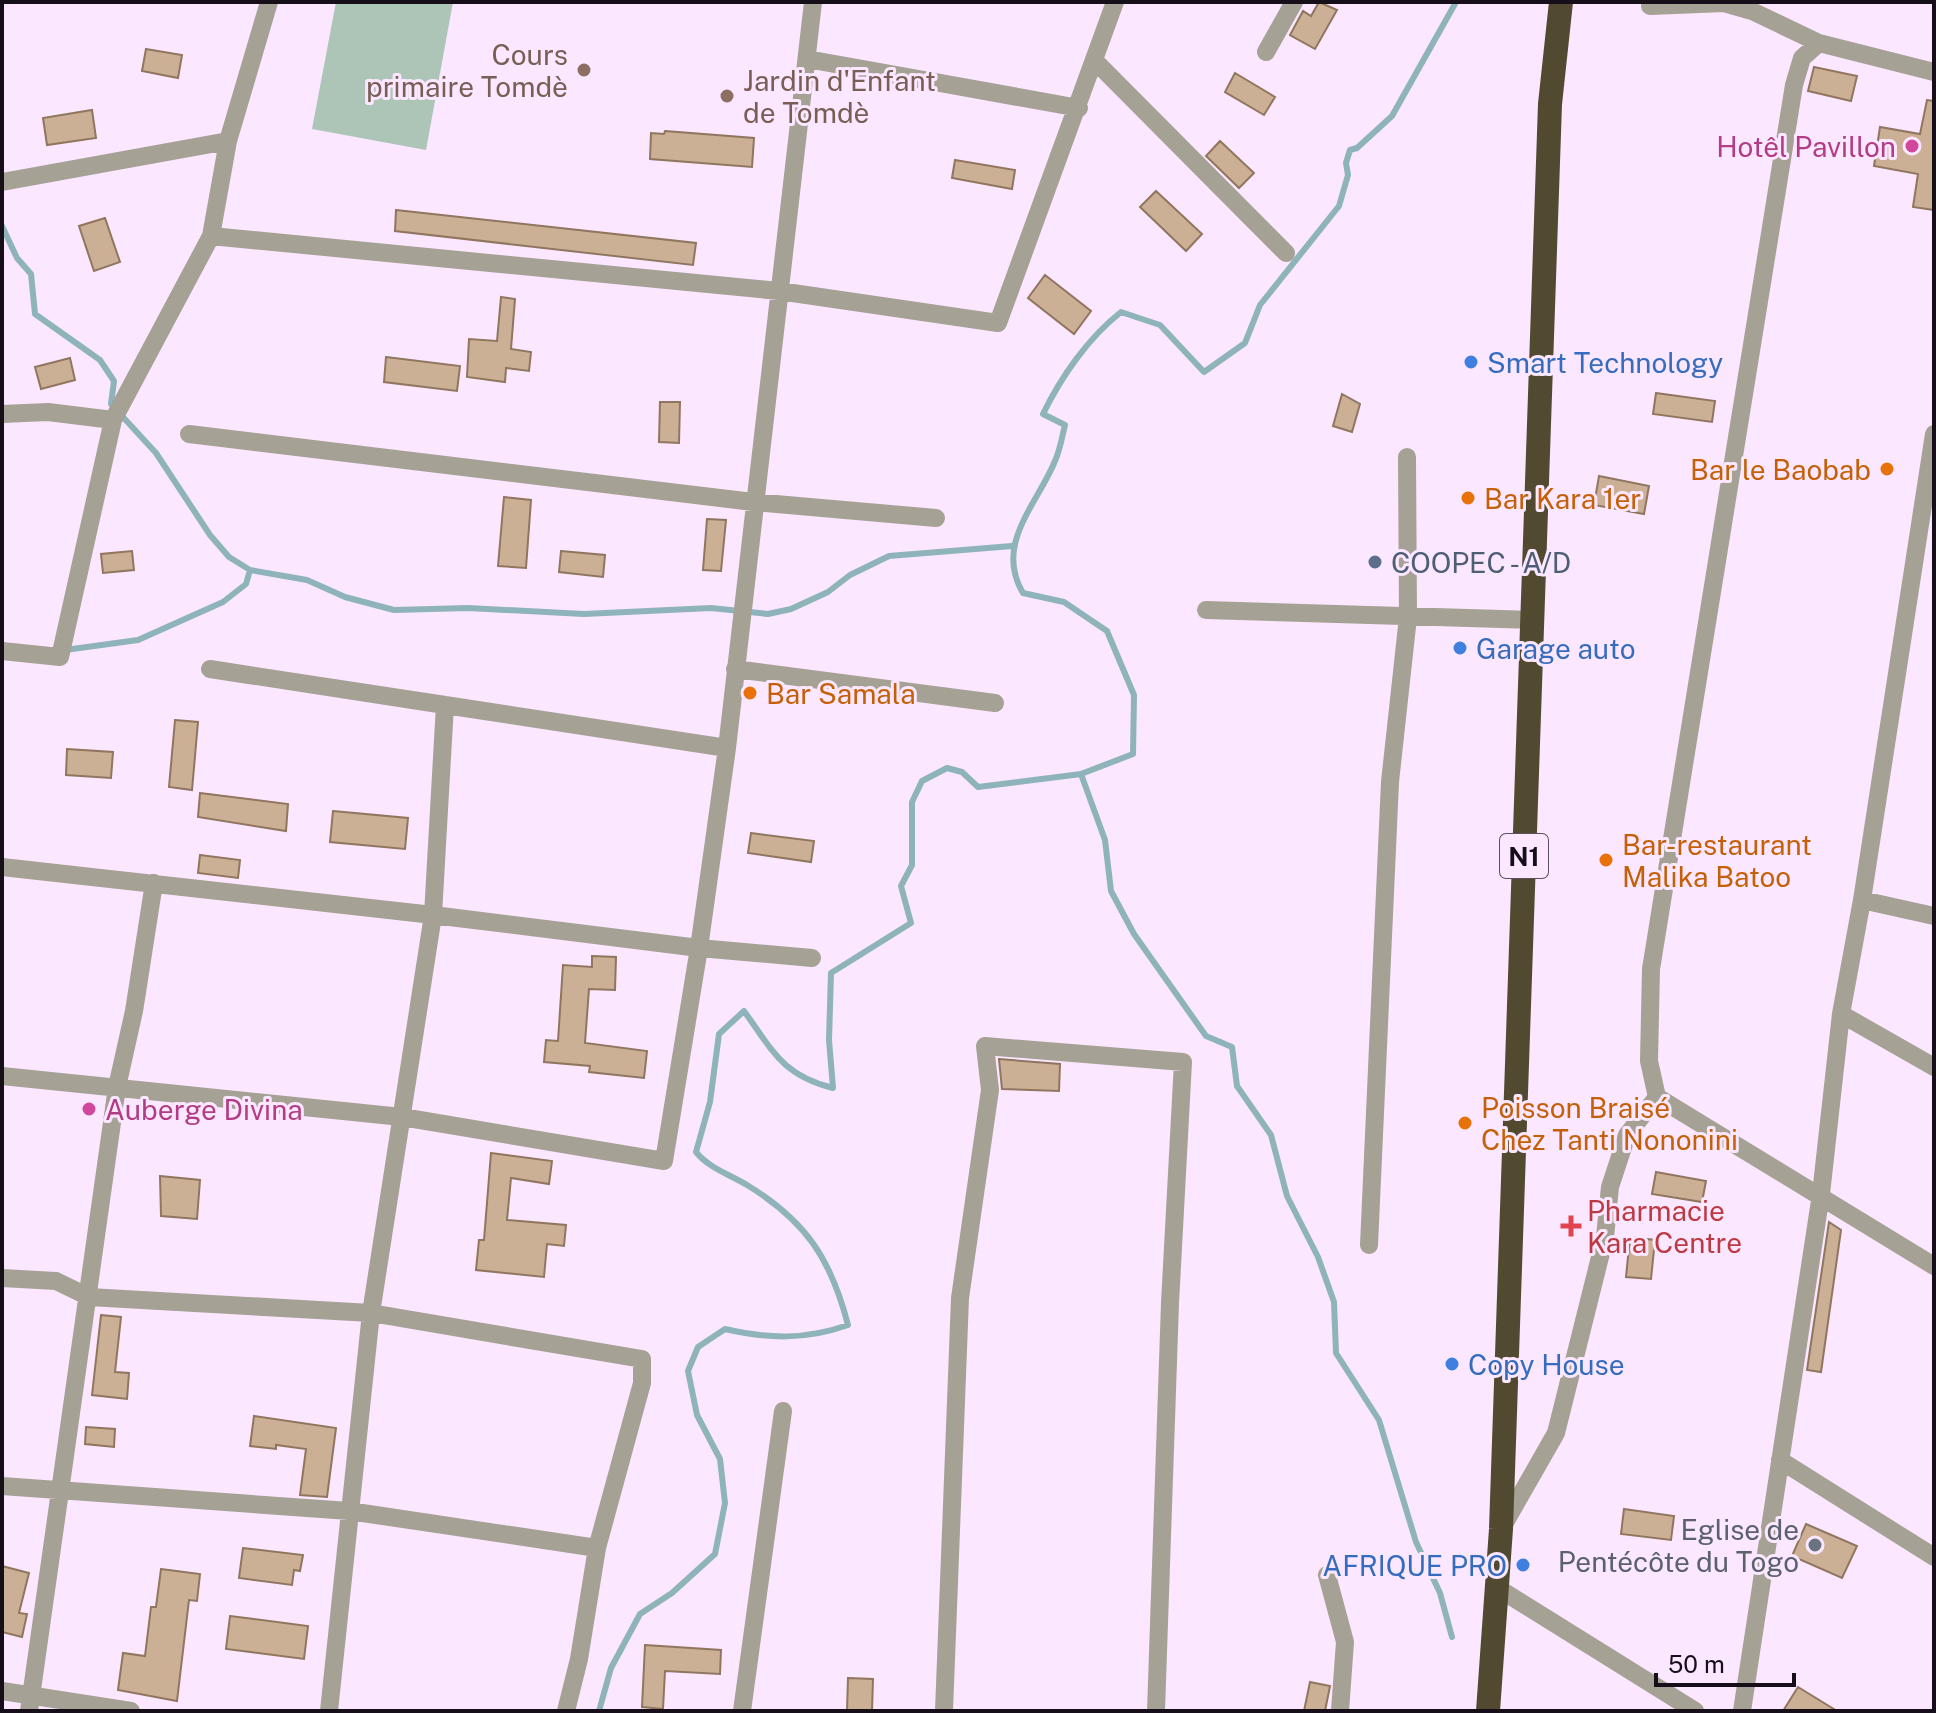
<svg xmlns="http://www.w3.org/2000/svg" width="1936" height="1713" viewBox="0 0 1936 1713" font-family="'Public Sans',sans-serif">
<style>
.green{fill:#adc5b6}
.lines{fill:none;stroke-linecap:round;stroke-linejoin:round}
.stream{stroke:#8eb3bb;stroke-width:6}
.building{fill:#ccb096;stroke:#90765e;stroke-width:2}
.minor{stroke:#a5a194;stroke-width:18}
.highway{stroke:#524a30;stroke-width:24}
.education-dot{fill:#8d6e63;stroke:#fbe7ff;stroke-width:3}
.hotel-dot{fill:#d1479c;stroke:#fbe7ff;stroke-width:3}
.shop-dot{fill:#3f7fe0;stroke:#fbe7ff;stroke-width:3}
.food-dot{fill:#e8710a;stroke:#fbe7ff;stroke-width:3}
.service-dot{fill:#5c6f8a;stroke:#fbe7ff;stroke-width:3}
.health-dot{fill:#e0444e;stroke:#fbe7ff;stroke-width:3}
.worship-dot{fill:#6b7280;stroke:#fbe7ff;stroke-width:3}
.labels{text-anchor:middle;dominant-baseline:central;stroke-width:6;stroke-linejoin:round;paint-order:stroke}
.shield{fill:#fbe7ff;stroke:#5b4f5d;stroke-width:2}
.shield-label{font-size:26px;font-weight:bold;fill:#160e18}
.education-label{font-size:28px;fill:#785e54;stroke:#fbe7ff;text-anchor:end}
.hotel-label{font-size:28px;fill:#b23c85;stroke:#fbe7ff;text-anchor:end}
.shop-label{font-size:28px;fill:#366cbe;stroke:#fbe7ff;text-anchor:start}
.food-label{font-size:28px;fill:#c56008;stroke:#fbe7ff;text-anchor:start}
.service-label{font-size:28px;fill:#4e5e75;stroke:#fbe7ff;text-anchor:start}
.health-label{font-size:28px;fill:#be3a42;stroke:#fbe7ff;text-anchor:start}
.worship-label{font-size:28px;fill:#5b616d;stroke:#fbe7ff;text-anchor:end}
</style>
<rect width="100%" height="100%" fill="#fbe7ff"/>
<!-- green -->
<path class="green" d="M 336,2 L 453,2 L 426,150 L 312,129 Z"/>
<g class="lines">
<!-- stream -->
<path class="stream" d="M 2,226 L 17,258 L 31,274 L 35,314 L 100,360 L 114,381 L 111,404 L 156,453 L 210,535 L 229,557 L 250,570 L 307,580 L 345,597 L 394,610 L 468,608 L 584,614 L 711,608 L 768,614 L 791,609 L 828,592 L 850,575 L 889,556 L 1012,546
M 65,650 L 138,640 L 223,602 L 246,584 L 250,570
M 1081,774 L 1105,840 L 1111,891 L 1134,934 L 1206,1036 L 1232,1047 L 1237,1086 L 1271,1135 L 1287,1196 L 1318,1257 L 1334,1302 L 1336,1353 L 1379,1420 L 1416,1542 L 1440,1593 L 1452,1637
M 599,1711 L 611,1668 L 640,1614 L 672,1593 L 715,1554 L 725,1503 L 720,1459 L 697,1415 L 688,1371 L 698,1347 L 725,1329 C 768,1339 806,1340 848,1325 C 831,1259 806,1221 747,1185 C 729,1174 710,1169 696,1152 L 710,1102 L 719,1034 L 744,1011 C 773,1051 782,1075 833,1088 L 829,1040 L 831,973 L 911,923 L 901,886 L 912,865 L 912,802 L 922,781 L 947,768 L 962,772 L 978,787 L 1081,774 L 1133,754 L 1134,695 L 1107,631 L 1064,602 L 1023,593 C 994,544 1037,505 1055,461 C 1060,450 1062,437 1065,425 L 1043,414 C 1061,377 1088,338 1121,312 L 1160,325 L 1204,372 L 1245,343 L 1260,305 L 1339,206 L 1348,175 L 1346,163 L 1350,150 L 1357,148 L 1392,116 L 1456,2"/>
</g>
<!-- building -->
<path class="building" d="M 1319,2 L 1337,10 L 1315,49 L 1290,35 L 1303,11 L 1311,16 Z
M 146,49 L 182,55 L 178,78 L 142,71 Z
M 1814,67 L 1857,76 L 1851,101 L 1808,91 Z
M 1235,73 L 1275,97 L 1264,115 L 1225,92 Z
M 1927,100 L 1934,101 L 1934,210 L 1913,207 L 1918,174 L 1874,166 L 1880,127 L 1920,134 Z
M 92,110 L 96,138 L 47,145 L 43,118 Z
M 665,131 L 754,138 L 752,167 L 650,159 L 651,133 L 664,134 Z
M 1220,141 L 1254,173 L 1239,188 L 1206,156 Z
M 955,160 L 1015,170 L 1012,189 L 952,178 Z
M 1156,191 L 1202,234 L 1186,251 L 1140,207 Z
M 396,210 L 696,243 L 693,265 L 395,231 Z
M 105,218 L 120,262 L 94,271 L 79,226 Z
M 1045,275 L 1091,311 L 1074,334 L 1028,298 Z
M 501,297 L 515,299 L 511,349 L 531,352 L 529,371 L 506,368 L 505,382 L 467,377 L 469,339 L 497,341 Z
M 386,357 L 460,366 L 457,391 L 384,382 Z
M 70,358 L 75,380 L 41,389 L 35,367 Z
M 1656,393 L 1715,401 L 1712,422 L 1653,414 Z
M 1342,394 L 1360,404 L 1352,432 L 1333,426 Z
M 660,402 L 680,402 L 679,443 L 659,442 Z
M 1599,476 L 1649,486 L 1644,514 L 1594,505 Z
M 504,497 L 531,500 L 526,568 L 498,566 Z
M 707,519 L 726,520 L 721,571 L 703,570 Z
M 132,551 L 134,570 L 103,573 L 101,554 Z
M 561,551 L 605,555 L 603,577 L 559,572 Z
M 175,720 L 198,722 L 192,790 L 169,787 Z
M 67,749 L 113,752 L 111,778 L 66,775 Z
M 200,793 L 288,804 L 286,831 L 198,817 Z
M 333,811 L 408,818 L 405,849 L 330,842 Z
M 751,833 L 814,841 L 811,862 L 748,853 Z
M 200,855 L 240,860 L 238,878 L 198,873 Z
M 592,956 L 616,957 L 615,990 L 589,989 L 585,1043 L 647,1051 L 644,1078 L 589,1072 L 590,1066 L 544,1062 L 546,1040 L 558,1041 L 563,965 L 592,967 Z
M 999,1059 L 1060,1064 L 1059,1091 L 1002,1089 Z
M 491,1153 L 552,1161 L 549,1184 L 511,1178 L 507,1220 L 566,1225 L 564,1246 L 547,1244 L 544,1277 L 476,1270 L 479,1240 L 484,1240 Z
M 1656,1172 L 1706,1181 L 1702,1202 L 1652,1194 Z
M 160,1176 L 200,1180 L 197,1219 L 161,1216 Z
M 1829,1222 L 1841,1230 L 1821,1372 L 1807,1370 Z
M 1630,1237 L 1655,1240 L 1651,1279 L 1626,1277 Z
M 101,1315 L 121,1317 L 115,1372 L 129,1373 L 127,1399 L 92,1395 Z
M 254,1416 L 336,1428 L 327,1497 L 300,1495 L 306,1449 L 276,1445 L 276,1449 L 250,1446 Z
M 86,1427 L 115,1429 L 114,1447 L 85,1444 Z
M 1624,1509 L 1674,1516 L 1671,1540 L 1621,1534 Z
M 1806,1524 L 1857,1546 L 1842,1578 L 1792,1556 Z
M 243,1548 L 303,1555 L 300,1571 L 294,1570 L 292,1585 L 239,1578 Z
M 2,1566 L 29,1573 L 19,1613 L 27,1614 L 22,1637 L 2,1632 Z
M 161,1569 L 200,1574 L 197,1601 L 189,1600 L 177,1701 L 118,1690 L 123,1653 L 145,1656 L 151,1607 L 156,1607 Z
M 230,1616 L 308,1626 L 304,1659 L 226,1649 Z
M 645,1645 L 721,1650 L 720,1674 L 665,1671 L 663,1709 L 642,1707 Z
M 848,1678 L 873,1679 L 872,1711 L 847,1711 Z
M 1310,1682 L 1330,1686 L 1325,1711 L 1304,1711 Z
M 1798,1687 L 1837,1711 L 1783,1711 Z"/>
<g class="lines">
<!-- minor -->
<path class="minor" d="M 1650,6 L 1724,3 L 1752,11 L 1819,43 L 1934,72
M 1266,52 L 1294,2
M 807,59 L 1079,108
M 1095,61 L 1286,253
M 2,182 L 228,141
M 211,236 L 779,291 L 998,323 L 1115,2
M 2,414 L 48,412 L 113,420
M 189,434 L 753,502 L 936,518
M 1206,610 L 1532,620
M 2,651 L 60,657 L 113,420 L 211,236 L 228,141 L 269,2
M 735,669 L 995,703
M 445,705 L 727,748
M 2,867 L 433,915 L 445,705 L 210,669
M 1862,900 L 1934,916
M 812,958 L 699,948 L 727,748 L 813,2
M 1841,1014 L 1934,1067
M 2,1076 L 402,1117 L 664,1161 L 699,948 L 433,915 L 371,1313 L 329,1711
M 1657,1097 L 1934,1266
M 1369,1245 L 1390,782 L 1408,617 L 1407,457
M 2,1278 L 56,1281 L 89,1297 L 371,1313 L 642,1359 L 642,1383 L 597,1548 L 579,1659 L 566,1711
M 1780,1460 L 1934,1557
M 2,1486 L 349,1511 L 597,1548
M 1503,1526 L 1556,1433 L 1605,1237 L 1610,1187 L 1627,1135 L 1657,1097 L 1649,1061 L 1651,969 L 1794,85 L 1802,58 L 1819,43
M 1327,1575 L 1345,1642 L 1340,1711
M 1496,1587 L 1695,1711
M 2,1691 L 131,1711
M 29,1711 L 117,1087 L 134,1011 L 154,883
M 742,1711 L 783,1411
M 944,1711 L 960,1298 L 990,1090 L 985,1046 L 1183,1062 L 1170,1303 L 1156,1711
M 1742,1711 L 1821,1194 L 1841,1014 L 1862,900 L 1934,434"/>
<!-- highway -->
<path class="highway" d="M 1488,1711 L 1501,1529 L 1550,104 L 1561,2"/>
</g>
<!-- markers -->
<g class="education-dot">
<circle cx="584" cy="70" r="8"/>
<circle cx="727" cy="96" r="8"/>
</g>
<g class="hotel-dot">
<circle cx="1912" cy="146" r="8"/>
<circle cx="89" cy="1109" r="8"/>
</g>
<g class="shop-dot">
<circle cx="1471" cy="362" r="8"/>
<circle cx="1460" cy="648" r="8"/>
<circle cx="1452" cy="1364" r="8"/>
<circle cx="1523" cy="1565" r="8"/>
</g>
<g class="food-dot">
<circle cx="1887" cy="469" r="8"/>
<circle cx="1468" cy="498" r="8"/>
<circle cx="750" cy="693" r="8"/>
<circle cx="1606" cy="860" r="8"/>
<circle cx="1465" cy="1123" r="8"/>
</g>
<circle class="service-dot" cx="1375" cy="562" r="8"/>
<path class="health-dot" d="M1567 1214h8v8h8v8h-8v8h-8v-8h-8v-8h8z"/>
<circle class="worship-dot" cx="1815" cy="1545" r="8"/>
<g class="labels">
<!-- shield labels -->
<rect class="shield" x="1500" y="834" width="48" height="44" rx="6"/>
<g class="shield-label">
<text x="1524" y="856">N1</text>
</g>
<!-- education labels -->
<g class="education-label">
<text x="568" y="54">Cours<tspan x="568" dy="32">primaire Tomdè</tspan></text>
<text x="743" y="80" text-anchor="start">Jardin d'Enfant<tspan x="743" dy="32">de Tomdè</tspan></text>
</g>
<!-- hotel labels -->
<g class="hotel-label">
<text x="1896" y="146">Hotêl Pavillon</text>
<text x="105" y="1109" text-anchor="start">Auberge Divina</text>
</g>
<!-- shop labels -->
<g class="shop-label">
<text x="1487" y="362">Smart Technology</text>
<text x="1476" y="648">Garage auto</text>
<text x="1468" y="1364">Copy House</text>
<text x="1507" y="1565" text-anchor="end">AFRIQUE PRO</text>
</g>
<!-- food labels -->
<g class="food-label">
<text x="1871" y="469" text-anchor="end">Bar le Baobab</text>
<text x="1484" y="498">Bar Kara 1er</text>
<text x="766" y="693">Bar Samala</text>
<text x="1622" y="844">Bar-restaurant<tspan x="1622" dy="32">Malika Batoo</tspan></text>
<text x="1481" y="1107">Poisson Braisé<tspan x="1481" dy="32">Chez Tanti Nononini</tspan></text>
</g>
<!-- service labels -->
<g class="service-label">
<text x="1391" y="562">COOPEC - A/D</text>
</g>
<!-- health labels -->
<g class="health-label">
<text x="1587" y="1210">Pharmacie<tspan x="1587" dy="32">Kara Centre</tspan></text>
</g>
<!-- worship labels -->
<g class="worship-label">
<text x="1799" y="1529">Eglise de<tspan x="1799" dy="32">Pentécôte du Togo</tspan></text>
</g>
</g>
<!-- border -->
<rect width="1936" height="1713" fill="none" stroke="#160e18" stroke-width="8"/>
<!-- scale -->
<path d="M1656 1673v12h138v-12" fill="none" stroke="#160e18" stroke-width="4"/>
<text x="1668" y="1673" font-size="24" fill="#160e18" stroke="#fbe7ff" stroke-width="6" paint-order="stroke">50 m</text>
</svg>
